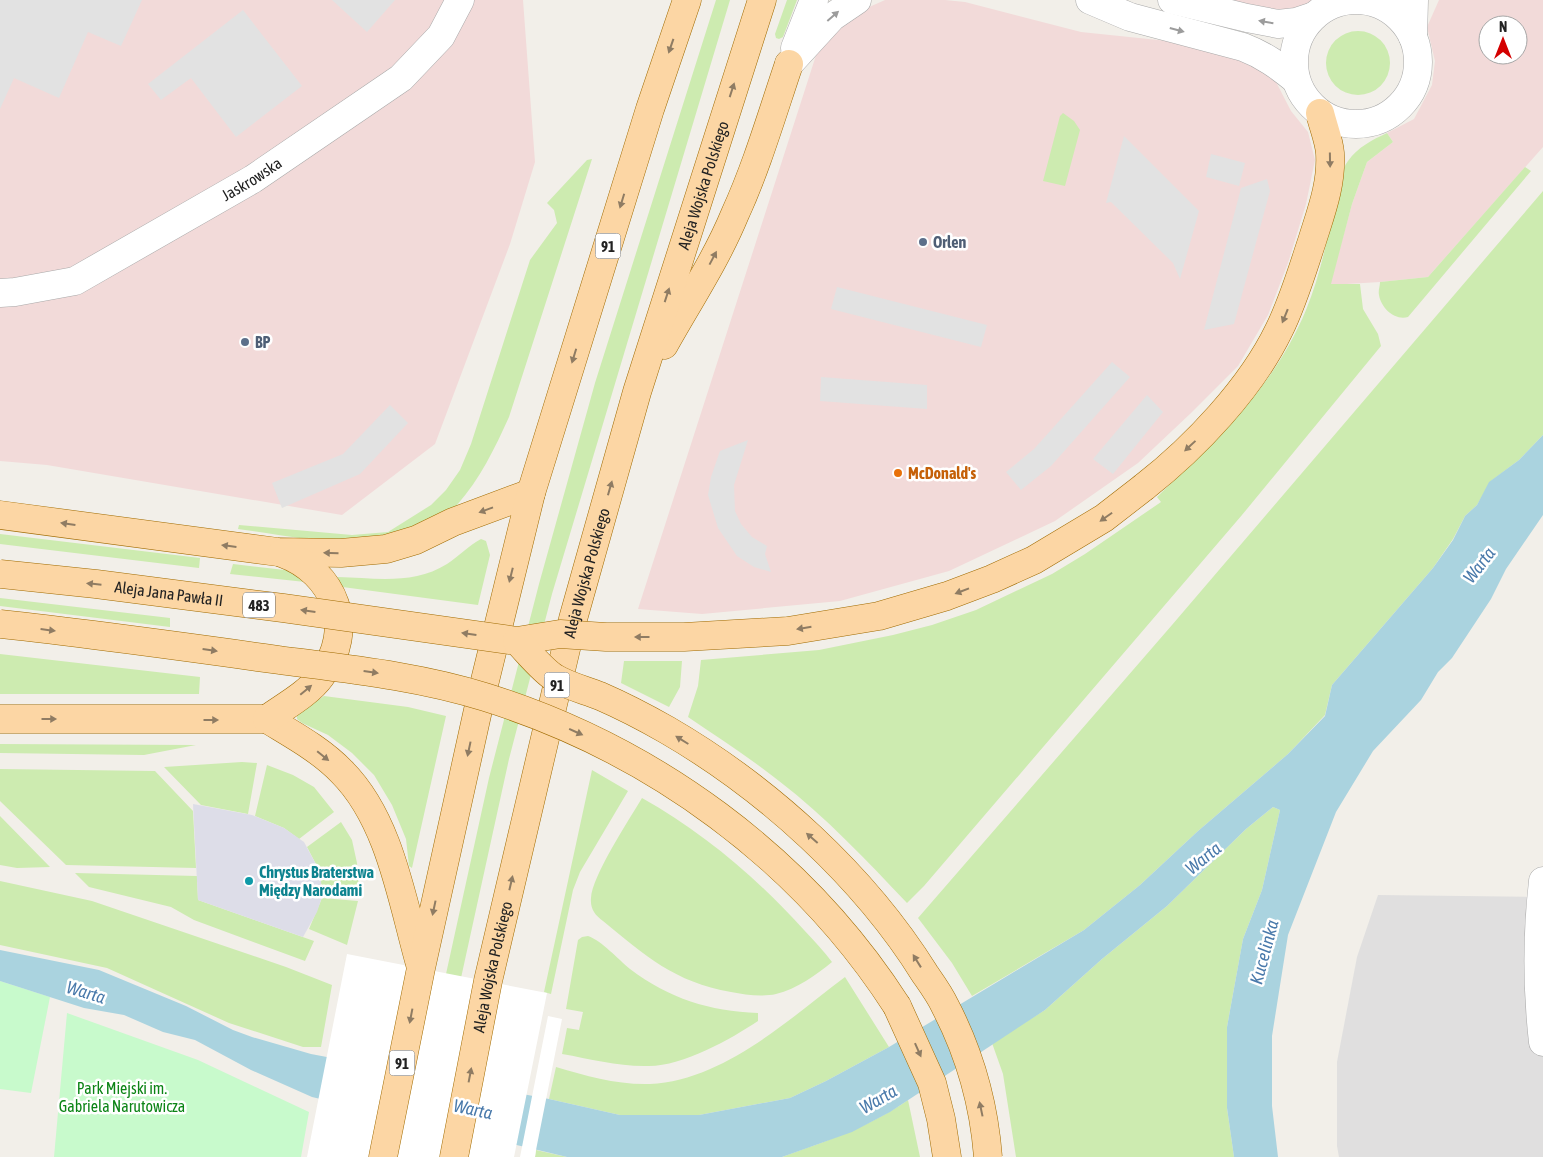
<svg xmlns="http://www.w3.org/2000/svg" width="1543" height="1157" viewBox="0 0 1543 1157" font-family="'Asap Condensed',sans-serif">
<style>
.residential{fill:#e0dfdf}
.commercial{fill:#f2dad9;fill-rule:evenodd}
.grass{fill:#cdebb0}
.park{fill:#c8facc}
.parking{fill:#e2e2e2}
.plaza{fill:#dddde8}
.water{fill:#aad3df}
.pier{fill:#fff}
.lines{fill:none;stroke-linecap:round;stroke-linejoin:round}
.street-casing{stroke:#a9a9a9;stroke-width:29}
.primary-casing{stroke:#a06b00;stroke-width:29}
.street{stroke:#fff;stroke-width:28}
.primary{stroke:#fcd6a4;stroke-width:28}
.primary-bridge-casing{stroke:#a06b00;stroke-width:29;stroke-linecap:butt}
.primary-bridge{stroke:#fcd6a4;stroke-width:28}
.oneway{fill:#9c9c9c}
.oneway2{fill:#8f7c63}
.service-dot{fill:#5c6f8a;stroke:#fff;stroke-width:2}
.food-dot{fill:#e8710a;stroke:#fff;stroke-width:2}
.culture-dot{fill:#0f9aa8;stroke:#fff;stroke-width:2}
.labels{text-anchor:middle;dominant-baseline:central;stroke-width:5;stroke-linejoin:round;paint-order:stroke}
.shield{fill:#fff;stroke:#646464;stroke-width:1}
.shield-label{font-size:15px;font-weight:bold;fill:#222}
.street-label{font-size:16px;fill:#222;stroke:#fff}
.service-label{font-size:16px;font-weight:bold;fill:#4e5e75;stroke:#fff;text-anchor:start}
.food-label{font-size:16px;font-weight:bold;fill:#c56008;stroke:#fff;text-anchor:start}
.culture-label{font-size:16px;font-weight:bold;fill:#0d838f;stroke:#fff;text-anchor:start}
.park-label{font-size:16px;fill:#0c8416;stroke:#fff}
.water-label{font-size:18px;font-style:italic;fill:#4a7aab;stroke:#fff}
</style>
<rect width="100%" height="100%" fill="#f2efe9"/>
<!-- residential -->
<path class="residential" d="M 1378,895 L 1543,897 L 1543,1157 L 1339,1157 L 1337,1146 L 1337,1062 L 1357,957 Z"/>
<!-- commercial -->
<path class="commercial" d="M 0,0 L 523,0 L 535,162 L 510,244 L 435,444 L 342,515 L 47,465 L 0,461 Z
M 885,0 L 945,0 L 965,2 L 1081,32 L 1187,43 L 1249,60 L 1274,78 L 1291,111 L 1308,132 L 1315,160 L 1306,204 L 1288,263 L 1268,315 L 1238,366 L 1191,413 L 1138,463 L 1055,521 L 949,571 L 840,601 L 702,614 L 638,609 L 819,46 L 858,12 Z
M 1206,0 L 1313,0 L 1298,9 L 1282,14 Z
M 1439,0 L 1543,0 L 1543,147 L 1428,277 L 1380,282 L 1330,285 L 1352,204 L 1367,162 L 1393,142 L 1387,133 L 1414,119 L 1432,85 L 1435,61 L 1427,27 ZM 1488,25 L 1518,25 L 1518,55 L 1488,55 Z"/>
<!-- grass -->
<path class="grass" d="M 716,0 L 730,0 L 552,594 L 509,759 L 461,978 L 446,974 L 489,778 L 539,584 L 595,383 Z
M 787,0 L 797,0 L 783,37 L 779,39 L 776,38 L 775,34 Z
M1326 63a32 32 0 1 1 64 0a32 32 0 1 1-64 0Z
M 1063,113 L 1074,121 L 1080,130 L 1065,186 L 1043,181 L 1060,116 Z
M 1387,133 L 1393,142 L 1367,162 L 1352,204 L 1331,284 L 1360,284 L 1363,309 L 1378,334 L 1381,346 L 1242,515 L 924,886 L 907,903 C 866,860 826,817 779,781 C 750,758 719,738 688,717 L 698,686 L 701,660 L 819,650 L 893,635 L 932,625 L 976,610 L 1052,574 L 1085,554 L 1161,502 L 1157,497 C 1217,439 1273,389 1306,310 C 1321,274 1328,234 1337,197 C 1340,186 1341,169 1348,161 C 1358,147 1372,140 1387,133 Z
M 592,159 L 509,417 C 495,448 480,479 457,505 C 435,528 408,533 378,538 C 369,539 360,542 352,542 C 314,542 275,534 238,529 L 239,525 L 352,535 L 388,532 L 431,505 L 446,490 L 460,470 L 471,444 L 530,260 L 557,223 L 554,210 L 547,203 L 587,160 Z
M 1525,167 L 1531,171 L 1408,317 C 1395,321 1381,308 1379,295 C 1378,291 1380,286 1380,282 L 1428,277 Z
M 1543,191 L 1543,435 L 1519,460 L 1491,481 L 1477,505 L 1465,516 L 1453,539 L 1433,568 L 1332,685 L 1325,715 L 1288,754 L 1198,831 L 1140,885 L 1084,930 L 972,996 L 952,963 L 918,918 L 1172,625 Z
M 0,534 L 200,558 L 199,568 L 0,544 Z
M 481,539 L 486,541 L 490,555 L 478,605 L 335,586 L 338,577 C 375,578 414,585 447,564 C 459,556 468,546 481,539 Z
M 233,564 L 294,571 L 305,582 L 230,574 Z
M 0,598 L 170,618 L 170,627 L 0,606 Z
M 0,654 L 200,677 L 199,694 L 0,694 Z
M 624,661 L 682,661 L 680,687 L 669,707 L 621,683 Z
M 324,696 L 408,707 L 446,716 L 412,868 L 409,866 L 406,839 L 392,805 L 374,775 L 352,753 L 328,735 L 302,723 L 297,719 L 297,715 Z
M 0,744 L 196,745 L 144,755 L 0,753 Z
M 242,762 L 257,763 L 248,814 L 201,805 L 164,767 Z
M 267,765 L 293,775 L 314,787 L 334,812 L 299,839 L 284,828 L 255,816 Z
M 0,769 L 155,771 L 193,811 L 196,868 L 66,865 L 0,801 Z
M 592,770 L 628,791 L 580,872 L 573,890 L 551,994 L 544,992 Z
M 642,798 C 703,832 758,879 804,930 C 814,941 824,951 832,962 C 816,975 797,989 776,994 C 763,997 745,995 731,992 C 674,982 646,956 603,921 C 595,915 590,909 591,898 C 592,876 629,820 642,798 Z
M 1273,807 L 1280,810 L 1262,890 L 1243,939 L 1227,1027 L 1227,1108 L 1234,1157 L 1016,1157 L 1003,1074 L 992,1043 L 1045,1010 L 1102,959 L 1167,906 L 1246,829 Z
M 0,816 L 50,867 L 17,868 L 0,865 Z
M 341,822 L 352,840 L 357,863 L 359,891 L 322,890 L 319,870 L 307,847 Z
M 75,873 L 197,876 L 198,900 L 314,941 L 305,961 L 194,920 L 171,907 L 89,887 Z
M 0,881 L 92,901 L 286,967 L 332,985 L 321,1047 L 303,1047 L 229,1023 L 107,968 L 0,945 Z
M 322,898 L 358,901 L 347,945 L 309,929 Z
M 588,936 C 602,941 618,959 630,969 C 670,999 709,1011 758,1013 L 758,1021 C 731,1039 683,1066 649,1066 C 620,1067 591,1059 562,1054 L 567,1028 L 579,1030 L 583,1012 L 566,1009 L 578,940 L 582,937 Z
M 845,977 L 889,1047 L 826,1081 L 790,1098 L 699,1115 L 620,1115 L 549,1099 L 556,1067 C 587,1076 617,1085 650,1084 C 724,1080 788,1020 845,977 Z
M 908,1100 L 920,1157 L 782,1157 C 826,1141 869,1127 908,1100 Z
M 536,1150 L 567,1157 L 535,1157 Z"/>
<!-- park -->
<path class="park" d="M 0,981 L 50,997 L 31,1093 L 0,1089 Z
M 67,1013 L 198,1060 L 309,1112 L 301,1157 L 54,1157 Z"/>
<!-- parking -->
<path class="parking" d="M 0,0 L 142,0 L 121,46 L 88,32 L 59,98 L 14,78 L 0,109 Z
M 332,0 L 395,0 L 367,32 Z
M 243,10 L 302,86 L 236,137 L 191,78 L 161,100 L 148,84 Z
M 1124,136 L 1199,211 L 1180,279 L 1173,263 L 1111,202 L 1106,203 Z
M 1211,154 L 1245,163 L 1239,186 L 1206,177 Z
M 1267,179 L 1270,191 L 1234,324 L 1204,330 L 1241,188 Z
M 837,287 L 987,325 L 981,347 L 831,309 Z
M 1112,362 L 1130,377 L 1051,466 L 1021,490 L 1006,472 L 1034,449 Z
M 821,377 L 927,385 L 927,409 L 820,401 Z
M 1147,395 L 1163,412 L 1113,474 L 1093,459 Z
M 390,405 L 408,423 L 360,474 L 282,508 L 272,483 L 343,454 Z
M 748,440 L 734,485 L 735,511 L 741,524 L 752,537 L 767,546 L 765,554 L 771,572 L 754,567 L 737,556 L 718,528 L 708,495 L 711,477 L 720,451 Z"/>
<!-- plaza -->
<path class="plaza" d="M 193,804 L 252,815 L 284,828 L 304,842 L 319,870 L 323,894 L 317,912 L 303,937 L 198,900 Z"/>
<!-- water -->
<path class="water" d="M 1543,435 L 1543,515 L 1506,569 L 1491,599 L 1452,658 L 1438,672 L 1421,700 L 1373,751 L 1336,812 L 1288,935 L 1272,1036 L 1272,1106 L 1278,1157 L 1234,1157 L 1227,1108 L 1227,1027 L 1243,939 L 1262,890 L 1280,810 L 1273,807 L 1246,829 L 1167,906 L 1102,959 L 1045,1010 L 890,1112 L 852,1132 L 782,1157 L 567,1157 L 542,1151 L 312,1097 L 251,1070 L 195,1040 L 163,1032 L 124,1015 L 84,1008 L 0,981 L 0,950 L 99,970 L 186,1006 L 233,1030 L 252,1037 L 311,1054 L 549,1099 L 620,1115 L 699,1115 L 790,1098 L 826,1081 L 889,1047 L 1084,930 L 1140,885 L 1198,831 L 1288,754 L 1325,716 L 1332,685 L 1433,568 L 1453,540 L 1465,516 L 1477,505 L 1489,482 L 1519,460 Z"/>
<!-- pier -->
<path class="pier" d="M 347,954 L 547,993 L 514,1157 L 307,1157 Z
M 548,1016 L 562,1019 L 536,1150 L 535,1157 L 520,1157 Z"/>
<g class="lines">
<defs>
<g id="street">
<path d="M 1090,0 L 1130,17 L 1243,47 C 1264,55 1279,66 1296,80"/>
<path d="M 1172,0 L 1247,18 L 1278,24 L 1296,22 L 1314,16"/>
<circle cx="1356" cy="62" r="62"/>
<path d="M 1413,37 L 1414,0"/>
<path d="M 795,48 L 814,0"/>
<path d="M 789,64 L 832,17 L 857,0"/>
<path id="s1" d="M 0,293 L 15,292 L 75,281 L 253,179 L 401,78 L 441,36 L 460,0"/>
<path d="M 1543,881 C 1537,933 1537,989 1543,1042"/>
</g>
<g id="primary">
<path d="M 664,345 C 688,302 716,260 735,214 C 757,166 772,114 789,64"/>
<path d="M 1144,487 C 1195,447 1251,388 1279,330 C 1293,302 1302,271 1312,241 C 1321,212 1332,184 1330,153 C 1329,140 1323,126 1320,113"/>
<path d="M 0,515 L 278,552 L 341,553 L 386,549 L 416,540 L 453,522 L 531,493"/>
<path d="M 0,719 L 267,719"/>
<path d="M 267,719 C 293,735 321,750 342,772 C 390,820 402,901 420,964"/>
<path d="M 267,719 C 285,706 308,694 321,676 C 357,629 335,572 282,553"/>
<path d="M 897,1006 L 932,1083 L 941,1119 L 947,1157"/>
<path d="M 383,1157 L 421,968 L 480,701 L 531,493 L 650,109 L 687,0"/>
<path id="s2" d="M 454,1157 L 488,981 L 573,619 L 637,392 L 762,0"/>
</g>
</defs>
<!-- street casing -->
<use href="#street" class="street-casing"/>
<!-- primary casing -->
<use href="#primary" class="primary-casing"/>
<!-- street -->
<use href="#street" class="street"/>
<!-- primary -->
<use href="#primary" class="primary"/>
<defs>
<g id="primary-bridge">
<path id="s3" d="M 0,574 L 96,584 L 283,608 L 517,641 L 560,634 L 606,637 L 684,637 L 788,631 L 879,616 L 947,596 L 992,579 L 1034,560 L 1104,518 L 1144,487"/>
<path d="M 0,624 C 93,634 186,647 279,660 C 348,669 418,676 485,697 C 652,749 802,858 897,1006"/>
<path d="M 517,641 C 527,651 543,671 555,678 C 568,686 585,690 600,696 C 623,706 646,718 667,730 C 767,788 864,876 925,974 C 932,984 940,995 945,1006 C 969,1052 984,1105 988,1157"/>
</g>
</defs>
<!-- primary-bridge casing -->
<use href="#primary-bridge" class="primary-bridge-casing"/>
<!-- primary-bridge -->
<use href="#primary-bridge" class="primary-bridge"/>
</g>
<!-- one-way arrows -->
<defs><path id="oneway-solid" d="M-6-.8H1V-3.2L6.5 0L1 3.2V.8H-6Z" transform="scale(1.25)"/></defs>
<g class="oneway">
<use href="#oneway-solid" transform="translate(833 16) rotate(-41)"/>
<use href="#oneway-solid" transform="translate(1266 22) rotate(-170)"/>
<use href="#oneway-solid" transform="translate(1177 30) rotate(15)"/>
</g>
<g class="oneway2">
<use href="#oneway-solid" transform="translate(671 46) rotate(109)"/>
<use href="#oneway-solid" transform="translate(732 90) rotate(-72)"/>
<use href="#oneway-solid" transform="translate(1330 160) rotate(89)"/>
<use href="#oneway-solid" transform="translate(622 201) rotate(107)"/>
<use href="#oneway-solid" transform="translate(713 258) rotate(-62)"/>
<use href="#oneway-solid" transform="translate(667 295) rotate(-72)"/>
<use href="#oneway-solid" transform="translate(1285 316) rotate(112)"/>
<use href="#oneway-solid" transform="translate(574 356) rotate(107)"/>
<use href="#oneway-solid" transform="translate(1190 446) rotate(137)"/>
<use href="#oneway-solid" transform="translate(610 488) rotate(-74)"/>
<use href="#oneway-solid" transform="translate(486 510) rotate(160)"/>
<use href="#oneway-solid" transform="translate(1106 517) rotate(145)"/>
<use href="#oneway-solid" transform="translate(68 524) rotate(-172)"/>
<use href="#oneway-solid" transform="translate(229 546) rotate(-173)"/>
<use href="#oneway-solid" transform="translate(331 553) rotate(-179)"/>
<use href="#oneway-solid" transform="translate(511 575) rotate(104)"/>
<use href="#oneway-solid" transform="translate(94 584) rotate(-174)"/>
<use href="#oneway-solid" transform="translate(962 591) rotate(159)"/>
<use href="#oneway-solid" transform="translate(308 611) rotate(-172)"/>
<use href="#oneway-solid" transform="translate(804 628) rotate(171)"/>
<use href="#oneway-solid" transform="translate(48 630) rotate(7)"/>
<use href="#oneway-solid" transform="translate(469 634) rotate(-172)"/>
<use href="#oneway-solid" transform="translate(642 637) rotate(180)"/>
<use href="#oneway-solid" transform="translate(210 650) rotate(8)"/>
<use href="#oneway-solid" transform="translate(371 672) rotate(8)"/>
<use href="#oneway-solid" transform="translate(306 690) rotate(-40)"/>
<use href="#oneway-solid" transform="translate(49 719)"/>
<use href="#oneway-solid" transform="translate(211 720)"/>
<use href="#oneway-solid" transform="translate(576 732) rotate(24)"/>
<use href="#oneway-solid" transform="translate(682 740) rotate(-148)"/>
<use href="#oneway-solid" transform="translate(469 749) rotate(102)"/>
<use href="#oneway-solid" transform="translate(323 756) rotate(39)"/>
<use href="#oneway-solid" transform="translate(812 838) rotate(-139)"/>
<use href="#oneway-solid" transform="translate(511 883) rotate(-77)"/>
<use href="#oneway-solid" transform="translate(434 908) rotate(102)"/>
<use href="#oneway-solid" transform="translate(917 961) rotate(-122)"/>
<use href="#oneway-solid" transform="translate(411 1016) rotate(101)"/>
<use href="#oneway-solid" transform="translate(918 1050) rotate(66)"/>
<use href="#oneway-solid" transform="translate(470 1075) rotate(-79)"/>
<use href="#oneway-solid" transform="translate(981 1109) rotate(-102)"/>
</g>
<!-- markers -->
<g class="service-dot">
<circle cx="923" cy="242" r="5"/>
<circle cx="245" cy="342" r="5"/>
</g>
<circle class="food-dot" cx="898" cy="473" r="5"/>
<circle class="culture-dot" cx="249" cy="881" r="5"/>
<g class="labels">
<!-- shield labels -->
<g class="shield">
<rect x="595.5" y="233.5" width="25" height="25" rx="4"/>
<rect x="243" y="592.5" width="32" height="25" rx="4"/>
<rect x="544.5" y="672.5" width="25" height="25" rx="4"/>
<rect x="389.5" y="1050.5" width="25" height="25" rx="4"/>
</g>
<g class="shield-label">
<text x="608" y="246">91</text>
<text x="259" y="605">483</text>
<text x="557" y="685">91</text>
<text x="402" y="1063">91</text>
</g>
<!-- street labels -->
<g class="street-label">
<text stroke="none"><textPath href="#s1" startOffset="280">Jaskrowska</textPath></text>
<text stroke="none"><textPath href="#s2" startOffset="1004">Aleja Wojska Polskiego</textPath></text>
<text stroke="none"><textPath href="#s2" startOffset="599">Aleja Wojska Polskiego</textPath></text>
<text stroke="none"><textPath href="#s3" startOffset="170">Aleja Jana Pawła II</textPath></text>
<text stroke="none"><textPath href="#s2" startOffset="194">Aleja Wojska Polskiego</textPath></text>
</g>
<!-- service labels -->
<g class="service-label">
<text x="933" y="242">Orlen</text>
<text x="255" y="342">BP</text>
</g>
<!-- food labels -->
<g class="food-label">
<text x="908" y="473">McDonald's</text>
</g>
<!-- culture labels -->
<g class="culture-label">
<text x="259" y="872">Chrystus Braterstwa<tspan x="259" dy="18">Między Narodami</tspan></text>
</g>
<!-- park labels -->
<g class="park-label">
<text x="122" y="1088">Park Miejski im.<tspan x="122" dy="18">Gabriela Narutowicza</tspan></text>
</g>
<!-- water labels -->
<g class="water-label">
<text transform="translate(1479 565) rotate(-52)">Warta</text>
<text transform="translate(1203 858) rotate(-39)">Warta</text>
<text transform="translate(1264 952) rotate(-75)">Kucelinka</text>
<text transform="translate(86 992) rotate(17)">Warta</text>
<text transform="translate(878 1099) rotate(-30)">Warta</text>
<text transform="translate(473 1109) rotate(12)">Warta</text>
</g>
</g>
<!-- north arrow -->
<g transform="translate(1503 40)"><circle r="24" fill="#ffffff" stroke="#a7a7a7"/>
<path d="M0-4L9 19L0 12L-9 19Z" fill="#d40000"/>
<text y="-8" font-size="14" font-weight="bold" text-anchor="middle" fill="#222222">N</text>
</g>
</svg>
